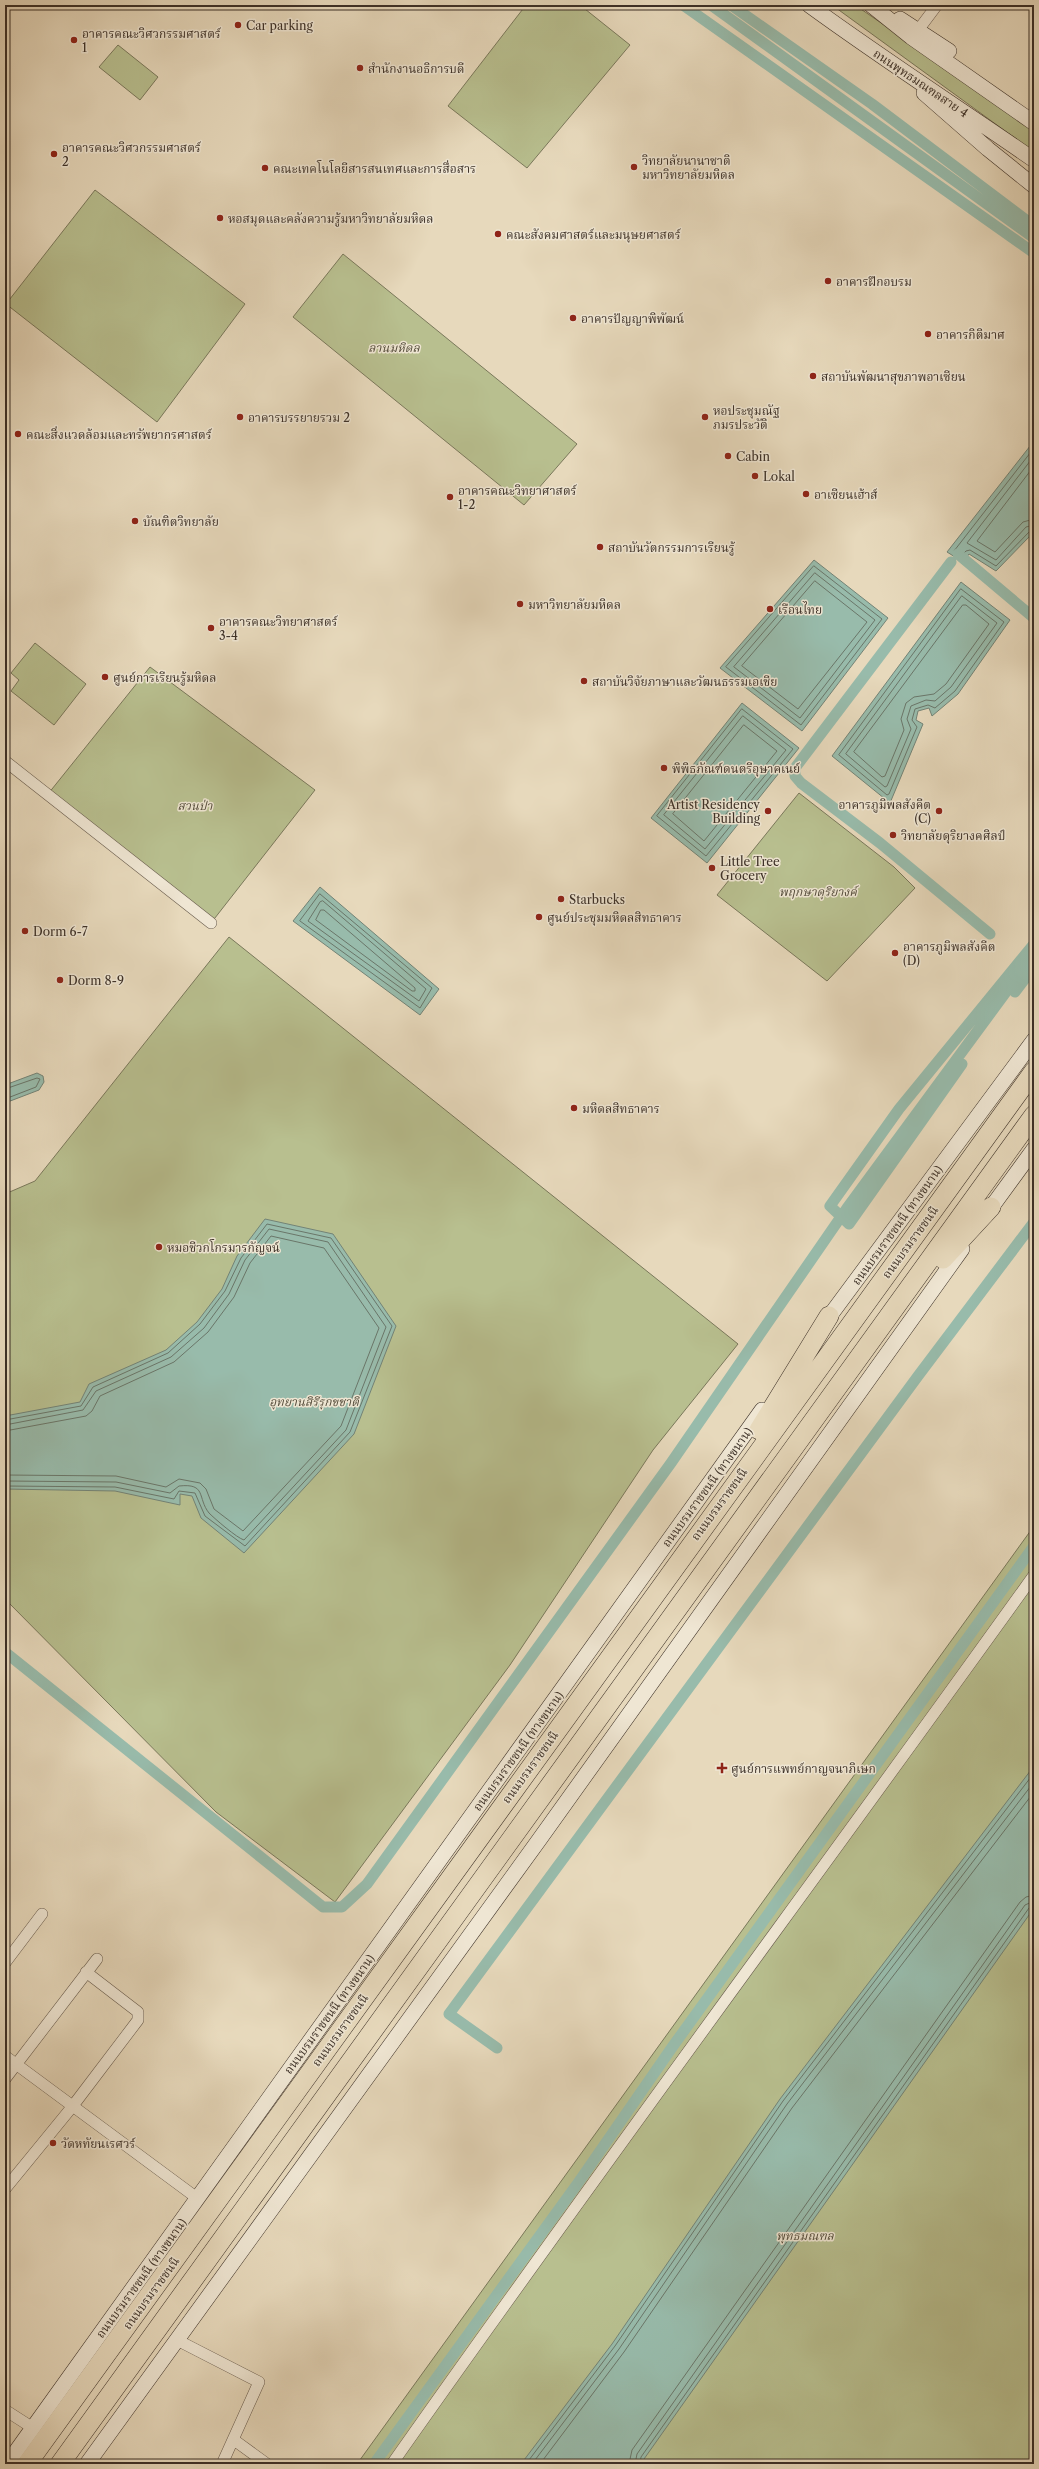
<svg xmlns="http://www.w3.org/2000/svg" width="1039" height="2469" viewBox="0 0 1039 2469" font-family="'Libre Caslon Text','Noto Serif Thai',serif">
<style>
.green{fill:#b8bf8f;stroke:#7a785b}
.water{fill:#98bbab;stroke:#738376}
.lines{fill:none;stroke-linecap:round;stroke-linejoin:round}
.shore{stroke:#6a7669;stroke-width:1}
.canal{stroke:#98bbab;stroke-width:11}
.street-casing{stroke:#675a4c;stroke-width:12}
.secondary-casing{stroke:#3c3027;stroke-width:16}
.highway-casing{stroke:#3c3027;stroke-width:20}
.street{stroke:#efe6d3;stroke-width:11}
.secondary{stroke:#efe6d3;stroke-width:15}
.highway{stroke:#e7d9bc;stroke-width:19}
.poi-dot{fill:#8f2418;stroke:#efe6d3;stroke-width:1.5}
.labels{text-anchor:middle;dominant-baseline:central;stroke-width:3;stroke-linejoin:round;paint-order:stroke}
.poi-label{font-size:12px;fill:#3c3027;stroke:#efe6d3;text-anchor:start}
.street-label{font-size:12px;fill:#3c3027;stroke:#efe6d3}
.park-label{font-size:12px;font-style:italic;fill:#554d3c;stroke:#efe6d3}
</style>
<rect width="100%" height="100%" fill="#e7d9bc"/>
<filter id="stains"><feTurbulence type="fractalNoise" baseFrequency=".005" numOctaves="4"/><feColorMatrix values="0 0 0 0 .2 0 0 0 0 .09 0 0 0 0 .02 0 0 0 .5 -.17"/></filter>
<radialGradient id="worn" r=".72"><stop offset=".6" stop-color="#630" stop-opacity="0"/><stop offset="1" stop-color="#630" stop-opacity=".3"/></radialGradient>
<!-- green -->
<path class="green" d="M 526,5 L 580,5 L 630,45 L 527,168 L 448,106 Z
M 832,5 L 855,5 L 1034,128 L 1034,152 Z
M 118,45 L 158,77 L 140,100 L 99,67 Z
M 95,190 L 245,304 L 157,422 L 6,304 Z
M 343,254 L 577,444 L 524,505 L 293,317 Z
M 35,643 L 86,684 L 54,725 L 11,691 L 19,680 L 11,673 Z
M 150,667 L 315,790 L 211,923 L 48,794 Z
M 799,793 L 894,867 L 915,888 L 827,981 L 717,895 Z
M 229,937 L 738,1344 L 653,1450 L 510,1665 L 335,1902 L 216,1812 L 5,1599 L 5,1194 L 35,1181 Z
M 1034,1526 L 1034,2464 L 357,2464 Z"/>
<!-- water -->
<path class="water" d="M 1034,441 L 1034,532 L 1029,537 L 996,571 L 969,554 L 963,562 L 947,552 Z
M 814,560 L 888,618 L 802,731 L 720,668 Z
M 961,582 L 1010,620 L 958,694 L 932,716 L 929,708 L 918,711 L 916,720 L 923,724 L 890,803 L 832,756 Z
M 742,703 L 799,748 L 707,863 L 651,818 Z
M 320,887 L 439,989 L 420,1015 L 293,921 Z
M 37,1073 L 43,1076 L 44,1082 L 39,1090 L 5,1103 L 5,1085 Z
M 265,1219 L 333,1234 L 396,1326 L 354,1434 L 244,1553 L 201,1518 L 192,1496 L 180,1494 L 180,1505 L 115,1491 L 5,1489 L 5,1416 L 80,1402 L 89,1384 L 166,1350 L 197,1322 L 222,1289 L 237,1256 Z
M 1034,1766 L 1034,1908 L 644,2459 L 644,2464 L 521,2464 L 612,2344 L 780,2099 Z"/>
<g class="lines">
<!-- shore -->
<path class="shore" d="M 1034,448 L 954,551 L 961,556 L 966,551 L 970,550 L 996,566 L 1030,531 L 1034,530
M 1034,456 L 967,543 L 996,560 L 1026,527 L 1034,525
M 1034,466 L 977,541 L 995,552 L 1023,522 L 1034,519
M 814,566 L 882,619 L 801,725 L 726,667 Z
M 815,573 L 875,620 L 800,718 L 734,667 Z
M 815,581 L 867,622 L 798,709 L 742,666 Z
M 961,589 L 1004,622 L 955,691 L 935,708 L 928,705 L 915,709 L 912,720 L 917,727 L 889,794 L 887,795 L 839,755 Z
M 962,596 L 997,623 L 951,687 L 935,701 L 926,700 L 911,706 L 907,719 L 911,729 L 887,786 L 885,787 L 846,754 Z
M 963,605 L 966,605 L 989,624 L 946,684 L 934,694 L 914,697 L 906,703 L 901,719 L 904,730 L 885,776 L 882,777 L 854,752 Z
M 742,709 L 793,749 L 706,856 L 657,816 Z
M 743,716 L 786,750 L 705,849 L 664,815 Z
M 744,725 L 777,751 L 704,841 L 673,814 Z
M 320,894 L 432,988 L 420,1008 L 300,921 Z
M 323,901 L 426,989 L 419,1001 L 308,921 L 320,902 Z
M 321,910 L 324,910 L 415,988 L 415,991 L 412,991 L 316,920 Z
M 5,1089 L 37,1078 L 40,1079 L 36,1087 L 5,1099
M 5,1420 L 81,1406 L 93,1387 L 168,1353 L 200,1324 L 225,1291 L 241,1258 L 267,1224 L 331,1238 L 392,1326 L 350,1432 L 245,1546 L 205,1516 L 195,1493 L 179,1491 L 174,1499 L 115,1487 L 5,1486
M 5,1425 L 83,1410 L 96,1391 L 171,1357 L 204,1328 L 229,1294 L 245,1260 L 269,1229 L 328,1242 L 386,1327 L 346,1430 L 244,1540 C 237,1538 215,1519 209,1513 C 197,1498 207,1483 179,1486 L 170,1493 L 116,1482 L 5,1481
M 5,1431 L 86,1416 L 92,1411 L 100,1396 L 174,1362 L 208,1332 L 234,1297 L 250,1263 L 271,1236 L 324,1248 L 379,1328 L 341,1426 L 243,1531 L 214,1509 L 206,1489 L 200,1483 L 179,1479 L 166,1487 L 116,1476 L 5,1475
M 526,2464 L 615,2346 L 783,2101 L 1034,1773
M 532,2464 L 619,2349 L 787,2104 L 1034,1782
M 540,2464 L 624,2352 L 792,2108 L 1034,1792
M 629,2464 L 632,2450 L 1020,1902 L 1026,1897 L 1034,1895
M 635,2464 L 637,2454 L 1025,1905 L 1034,1901
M 640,2464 L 641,2457 L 1029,1908 L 1034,1906"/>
<!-- canal -->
<path class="canal" d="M 683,5 L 1034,253
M 711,5 L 1034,238
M 731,5 L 872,104 L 1034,226
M 958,554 L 1034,618
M 951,562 L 795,768 L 795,776 L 801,783 L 880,843 L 990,934
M 1015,992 L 1034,967
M 962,1064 L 849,1224 L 830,1206 L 899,1109 L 1034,944
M 5,1652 L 323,1907 L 342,1907 L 367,1884 L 671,1463 L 847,1208 L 1034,954
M 497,2048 L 449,2014 L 918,1376 L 1034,1222
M 374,2464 L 578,2183 L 673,2046 L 1034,1546"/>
<defs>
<path id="street" d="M 919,29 L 937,5
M 5,761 L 211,923
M 5,1963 L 42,1914
M 5,2056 L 197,2198
M 5,2079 L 97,1959
M 5,2189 L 72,2107 L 138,2020 L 138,2012 L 86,1972
M 177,2340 L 259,2382 L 222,2464
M 5,2410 L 33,2428
M 234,2440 L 267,2464
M 392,2464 C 602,2165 821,1872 1034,1575"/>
<path id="secondary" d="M 809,5 C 883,59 959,108 1034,160
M 871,5 L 911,37 L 1034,123
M 900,19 L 949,51
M 924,93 L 988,149 L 1034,186
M 985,1216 L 1034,1149
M 823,1325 L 1034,1040
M 7,2464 L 762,1410
M 87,2464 L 539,1840 L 962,1249"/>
<path id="highway" d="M 943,1259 L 991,1207
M 759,1430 L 829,1316
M 27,2464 L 1034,1071
M 60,2464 L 1034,1115"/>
</defs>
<!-- street casing -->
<use href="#street" class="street-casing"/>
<!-- secondary casing -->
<use href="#secondary" class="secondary-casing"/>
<!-- highway casing -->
<use href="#highway" class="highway-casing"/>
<!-- street -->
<use href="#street" class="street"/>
<!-- secondary -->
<use href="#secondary" class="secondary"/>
<!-- highway -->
<use href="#highway" class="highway"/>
</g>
<!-- markers -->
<g class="poi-dot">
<circle cx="238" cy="25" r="4"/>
<circle cx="74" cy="40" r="4"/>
<circle cx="360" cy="68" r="4"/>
<circle cx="54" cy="154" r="4"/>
<circle cx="634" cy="167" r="4"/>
<circle cx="265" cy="168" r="4"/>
<circle cx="220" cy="218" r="4"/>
<circle cx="498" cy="234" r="4"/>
<circle cx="828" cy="281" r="4"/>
<circle cx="573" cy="318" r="4"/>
<circle cx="928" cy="334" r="4"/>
<circle cx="813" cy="376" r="4"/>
<circle cx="240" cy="417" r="4"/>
<circle cx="705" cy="417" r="4"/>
<circle cx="18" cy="434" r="4"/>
<circle cx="728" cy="456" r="4"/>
<circle cx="755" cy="476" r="4"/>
<circle cx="806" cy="494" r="4"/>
<circle cx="450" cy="497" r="4"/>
<circle cx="135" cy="521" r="4"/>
<circle cx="600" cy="547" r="4"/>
<circle cx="520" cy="604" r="4"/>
<circle cx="770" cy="609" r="4"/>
<circle cx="211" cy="628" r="4"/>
<circle cx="105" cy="677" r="4"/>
<circle cx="584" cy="681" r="4"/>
<circle cx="664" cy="768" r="4"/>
<circle cx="768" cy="811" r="4"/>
<circle cx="939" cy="811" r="4"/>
<circle cx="893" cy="835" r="4"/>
<circle cx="712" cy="868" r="4"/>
<circle cx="561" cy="899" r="4"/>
<circle cx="539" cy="917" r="4"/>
<circle cx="25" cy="931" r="4"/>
<circle cx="895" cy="953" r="4"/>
<circle cx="60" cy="980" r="4"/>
<circle cx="574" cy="1108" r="4"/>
<circle cx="159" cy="1247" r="4"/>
<path d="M720 1762h4v4h4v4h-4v4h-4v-4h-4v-4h4z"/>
<circle cx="53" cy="2143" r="4"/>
</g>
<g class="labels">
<!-- poi labels -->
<g class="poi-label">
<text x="246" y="25">Car parking</text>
<text x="82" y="33">อาคารคณะวิศวกรรมศาสตร์<tspan x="82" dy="14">1</tspan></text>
<text x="368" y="68">สำนักงานอธิการบดี</text>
<text x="62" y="147">อาคารคณะวิศวกรรมศาสตร์<tspan x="62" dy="14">2</tspan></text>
<text x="642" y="160">วิทยาลัยนานาชาติ<tspan x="642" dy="14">มหาวิทยาลัยมหิดล</tspan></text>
<text x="273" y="168">คณะเทคโนโลยีสารสนเทศและการสื่อสาร</text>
<text x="228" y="218">หอสมุดและคลังความรู้มหาวิทยาลัยมหิดล</text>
<text x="506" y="234">คณะสังคมศาสตร์และมนุษยศาสตร์</text>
<text x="836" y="281">อาคารฝึกอบรม</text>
<text x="581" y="318">อาคารปัญญาพิพัฒน์</text>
<text x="936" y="334">อาคารกิติมาศ</text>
<text x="821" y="376">สถาบันพัฒนาสุขภาพอาเซียน</text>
<text x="713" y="410">หอประชุมณัฐ<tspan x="713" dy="14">ภมรประวัติ</tspan></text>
<text x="248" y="417">อาคารบรรยายรวม 2</text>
<text x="26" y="434">คณะสิ่งแวดล้อมและทรัพยากรศาสตร์</text>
<text x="736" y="456">Cabin</text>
<text x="763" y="476">Lokal</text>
<text x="458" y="490">อาคารคณะวิทยาศาสตร์<tspan x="458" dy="14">1-2</tspan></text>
<text x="814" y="494">อาเซียนเฮ้าส์</text>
<text x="143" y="521">บัณฑิตวิทยาลัย</text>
<text x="608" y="547">สถาบันวัตกรรมการเรียนรู้</text>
<text x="528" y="604">มหาวิทยาลัยมหิดล</text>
<text x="778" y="609">เรือนไทย</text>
<text x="219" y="621">อาคารคณะวิทยาศาสตร์<tspan x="219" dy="14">3-4</tspan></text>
<text x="113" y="677">ศูนย์การเรียนรู้มหิดล</text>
<text x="592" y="681">สถาบันวิจัยภาษาและวัฒนธรรมเอเชีย</text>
<text x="672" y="768">พิพิธภัณฑ์ดนตรีอุษาคเนย์</text>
<text x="760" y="804" text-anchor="end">Artist Residency<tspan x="760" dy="14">Building</tspan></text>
<text x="931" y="804" text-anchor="end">อาคารภูมิพลสังคีต<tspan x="931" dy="14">(C)</tspan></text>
<text x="901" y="835">วิทยาลัยดุริยางคศิลป์</text>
<text x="720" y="861">Little Tree<tspan x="720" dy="14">Grocery</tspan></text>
<text x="569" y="899">Starbucks</text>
<text x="547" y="917">ศูนย์ประชุมมหิดลสิทธาคาร</text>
<text x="33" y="931">Dorm 6-7</text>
<text x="903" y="946">อาคารภูมิพลสังคีต<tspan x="903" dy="14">(D)</tspan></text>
<text x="68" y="980">Dorm 8-9</text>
<text x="582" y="1108">มหิดลสิทธาคาร</text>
<text x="167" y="1247">หมอชีวกโกรมารกัญจน์</text>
<text x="731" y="1768">ศูนย์การแพทย์กาญจนาภิเษก</text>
<text x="61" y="2143">วัดหทัยนเรศวร์</text>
</g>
<!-- street labels -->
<g class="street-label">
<text transform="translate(921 83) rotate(34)">ถนนพุทธมณฑลสาย 4</text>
<text transform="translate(897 1225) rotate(-54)">ถนนบรมราชชนนี (ทางขนาน)</text>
<text transform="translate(910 1242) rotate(-54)">ถนนบรมราชชนนี</text>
<text transform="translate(707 1487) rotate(-54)">ถนนบรมราชชนนี (ทางขนาน)</text>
<text transform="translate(719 1504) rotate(-54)">ถนนบรมราชชนนี</text>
<text transform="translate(518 1751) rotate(-54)">ถนนบรมราชชนนี (ทางขนาน)</text>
<text transform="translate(530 1767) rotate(-54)">ถนนบรมราชชนนี</text>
<text transform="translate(329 2014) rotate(-54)">ถนนบรมราชชนนี (ทางขนาน)</text>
<text transform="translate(340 2030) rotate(-54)">ถนนบรมราชชนนี</text>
<text transform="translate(141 2278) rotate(-54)">ถนนบรมราชชนนี (ทางขนาน)</text>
<text transform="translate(151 2293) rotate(-54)">ถนนบรมราชชนนี</text>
</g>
<!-- park labels -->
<g class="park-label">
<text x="394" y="347">ลานมหิดล</text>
<text x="195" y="805">สวนป่า</text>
<text x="818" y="891">พฤกษาดุริยางค์</text>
<text x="314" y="1401">อุทยานสิรีรุกขชาติ</text>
<text x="805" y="2235">พุทธมณฑล</text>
</g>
</g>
<!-- margin -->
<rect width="1039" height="2469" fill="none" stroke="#e7d9bc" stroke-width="20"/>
<rect x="6" y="6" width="1027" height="2457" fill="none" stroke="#3c3027" stroke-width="2"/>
<rect x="10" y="10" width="1019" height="2449" fill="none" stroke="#3c3027"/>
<rect width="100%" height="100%" filter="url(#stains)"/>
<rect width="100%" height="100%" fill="url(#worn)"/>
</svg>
